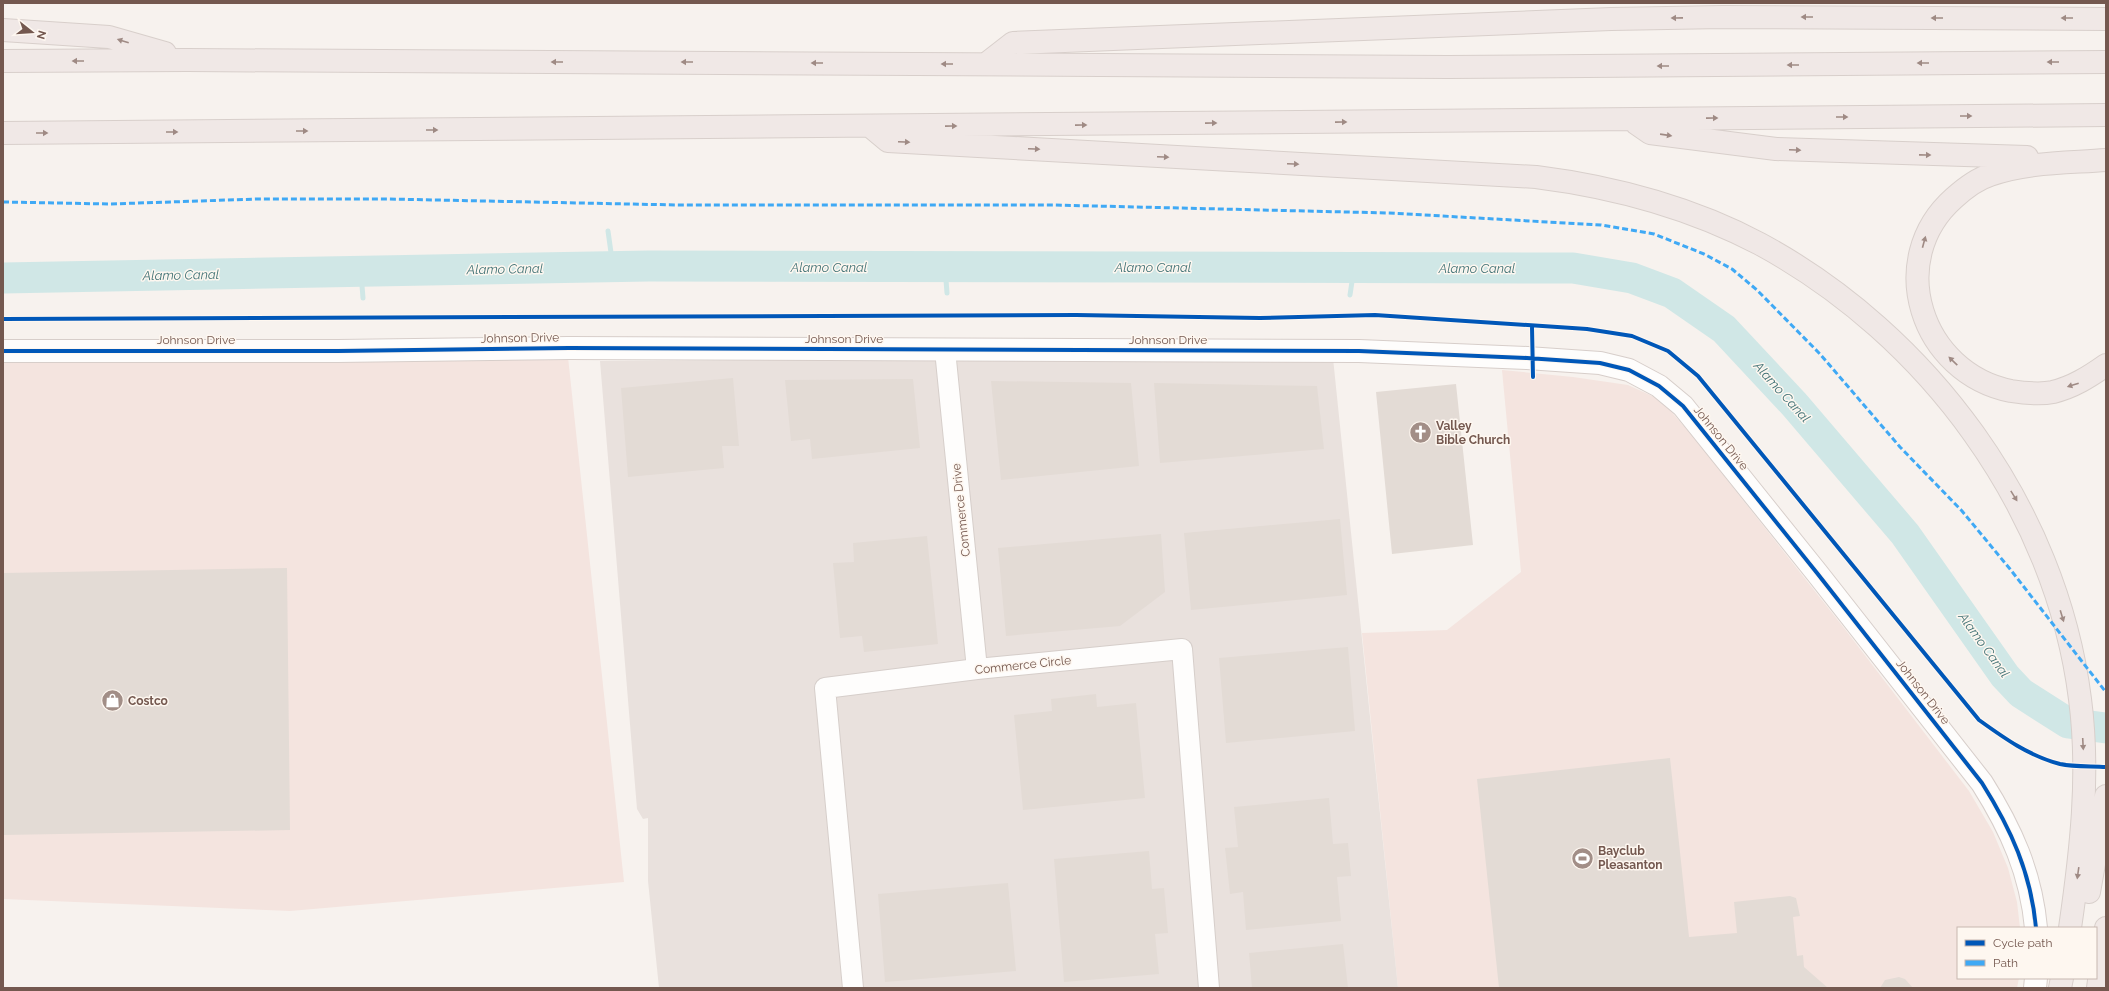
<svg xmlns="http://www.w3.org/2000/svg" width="2109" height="991" viewBox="0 0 2109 991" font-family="Raleway,sans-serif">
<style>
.commercial{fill:#f4e4df}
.industrial{fill:#e9e1dd}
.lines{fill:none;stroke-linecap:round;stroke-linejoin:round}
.stream{stroke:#d0e7e6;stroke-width:5}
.river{stroke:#d0e7e6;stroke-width:31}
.building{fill:#e3dbd5}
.street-casing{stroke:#d6ceca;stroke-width:22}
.secondary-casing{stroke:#d7ceca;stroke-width:24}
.highway-casing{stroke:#d8cfcb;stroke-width:24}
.street{stroke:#fefdfc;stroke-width:20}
.secondary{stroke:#fefdfc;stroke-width:22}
.highway{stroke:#f0e8e6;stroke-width:22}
.quiet{stroke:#3fa9f5;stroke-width:3;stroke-dasharray:6 3;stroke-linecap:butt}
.cycleway-casing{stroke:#fef7f0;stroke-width:6}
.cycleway{stroke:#0057b8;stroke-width:4}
.oneway{fill:#9f8a84}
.labels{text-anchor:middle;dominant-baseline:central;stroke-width:3;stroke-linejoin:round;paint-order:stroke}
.street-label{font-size:12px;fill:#74584f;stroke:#fef7f0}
.poi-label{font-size:12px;font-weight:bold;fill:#74584f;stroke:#fef7f0;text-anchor:start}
.water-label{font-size:13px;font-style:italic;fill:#437477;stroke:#fef7f0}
</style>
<rect width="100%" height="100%" fill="#f7f2ee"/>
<!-- commercial -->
<path class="commercial" d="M 568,357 L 624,882 L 290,911 L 3,899 L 3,363 Z
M 1502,370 L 1573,377 L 1628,385 L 1661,400 L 1690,433 L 1844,628 L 1969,791 L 1993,832 L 2008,868 L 2017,902 L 2020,928 L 1958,928 L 1958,978 L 2019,978 L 2017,988 L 1398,988 L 1362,633 L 1447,630 L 1521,572 Z"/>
<!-- industrial -->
<path class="industrial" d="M 1333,358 L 1398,988 L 659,988 L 648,881 L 648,818 L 643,819 L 637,809 L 600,361 Z"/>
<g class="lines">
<!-- stream -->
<path class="stream" d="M 608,231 L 613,267
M 945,267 L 947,293
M 361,273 L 363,298
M 1350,295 L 1354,268"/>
<!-- river -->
<path class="river" d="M 3,278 L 649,266 L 1573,268 L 1632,278 L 1672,293 L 1724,329 L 1794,404 L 1905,534 L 2005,676 L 2021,693 L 2068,723 L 2106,728"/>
</g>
<!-- building -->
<path class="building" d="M 733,378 L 739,446 L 722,446 L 724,468 L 628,477 L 621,388 Z
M 913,379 L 920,448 L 812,459 L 810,439 L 791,441 L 785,380 Z
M 991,381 L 1131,383 L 1139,466 L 1001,480 Z
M 1154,383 L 1317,386 L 1324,449 L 1160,463 Z
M 1456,384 L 1473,545 L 1392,554 L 1376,392 Z
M 1340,519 L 1347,595 L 1191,610 L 1184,533 Z
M 1161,534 L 1165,592 L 1120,626 L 1006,636 L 998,548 Z
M 927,536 L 938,644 L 864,652 L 862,636 L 840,638 L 833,563 L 854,562 L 853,543 Z
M 287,568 L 290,830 L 3,835 L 3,573 Z
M 1348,647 L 1355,731 L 1226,743 L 1219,658 Z
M 1096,694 L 1097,707 L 1136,703 L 1145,798 L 1023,810 L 1014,715 L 1052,711 L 1051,699 Z
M 1670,758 L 1689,937 L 1737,933 L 1734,902 L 1790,896 L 1796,898 L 1800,916 L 1793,917 L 1797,956 L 1803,955 L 1804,967 L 1828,988 L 1499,988 L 1477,779 Z
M 1329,798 L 1333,844 L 1348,843 L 1351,876 L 1337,877 L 1341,921 L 1246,930 L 1243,892 L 1230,894 L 1225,848 L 1238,847 L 1234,807 Z
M 1149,851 L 1152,889 L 1164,888 L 1168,933 L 1155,934 L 1159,974 L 1064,982 L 1054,859 Z
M 1008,883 L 1016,971 L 885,982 L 878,894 Z
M 1343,944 L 1348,988 L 1252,988 L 1249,953 Z
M 1899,977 L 1905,979 L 1913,988 L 1880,988 L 1885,980 Z"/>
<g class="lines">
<defs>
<path id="street" d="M 945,350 L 977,669
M 853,988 L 825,688 L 977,669 L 1182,649 L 1209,988"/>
<path id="secondary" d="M 3,351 L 338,351 L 569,348 L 1359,351 L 1527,358 L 1600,363 L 1629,370 L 1659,386 L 1683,406 L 1817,573 L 1982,783 C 2011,829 2031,873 2036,928
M 2035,988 L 2036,978"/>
<path id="highway" d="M 3,30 L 109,37 L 165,53
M 3,61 L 187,60 L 1448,67 L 2106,62
M 986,64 L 1013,43 L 1611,19 L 1723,17 L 2106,19
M 1637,124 L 1650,133 L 1776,149 L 2027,157
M 870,126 L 888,141 L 1536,177 C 1615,187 1690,207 1760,244 C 1928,335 2056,508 2080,699 C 2090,775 2081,852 2070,928
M 3,133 L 2106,115
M 2106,160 C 2068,163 2026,162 1990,175 C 1977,179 1964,189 1954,198 C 1884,260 1921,373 2011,391 C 2024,393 2039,395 2053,392 C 2073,387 2089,377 2106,365
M 2089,892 L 2106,796
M 2060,988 L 2062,978
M 2098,988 L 2106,928"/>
</defs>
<!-- street casing -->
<use href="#street" class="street-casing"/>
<!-- secondary casing -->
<use href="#secondary" class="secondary-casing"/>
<!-- highway casing -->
<use href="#highway" class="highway-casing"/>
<!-- street -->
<use href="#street" class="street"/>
<!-- secondary -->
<use href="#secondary" class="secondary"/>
<!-- highway -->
<use href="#highway" class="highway"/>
<!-- quiet -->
<path class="quiet" d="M 3,202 L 110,204 L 258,199 L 388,199 L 678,205 L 1053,205 L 1389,213 L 1601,225 L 1654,234 L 1704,254 L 1732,269 L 1757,290 L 1820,354 L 1900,447 L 1962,511 L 2010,569 L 2105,691"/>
<defs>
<path id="cycleway" d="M 3,319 L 1076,315 L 1260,318 L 1375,315 L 1587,329 L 1632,336 L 1668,351 L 1698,376 L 1979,720 C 2004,738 2029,756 2060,764 C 2074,767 2091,766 2106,767
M 1532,327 L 1533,377
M 3,351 L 338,351 L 569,348 L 1359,351 L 1527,358 L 1600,363 L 1629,370 L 1659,386 L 1683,406 L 1817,573 L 1982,783 C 2011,829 2031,873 2036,928"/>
</defs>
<!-- cycleway casing -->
<use href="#cycleway" class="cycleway-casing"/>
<!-- cycleway -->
<use href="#cycleway" class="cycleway"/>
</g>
<!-- one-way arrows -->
<defs><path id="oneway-solid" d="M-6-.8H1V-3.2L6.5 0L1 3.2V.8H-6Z"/></defs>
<g class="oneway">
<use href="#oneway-solid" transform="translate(1807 17) rotate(-180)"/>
<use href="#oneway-solid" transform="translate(1677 18) rotate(179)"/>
<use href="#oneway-solid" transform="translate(1937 18) rotate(-180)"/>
<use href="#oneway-solid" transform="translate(2067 18) rotate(-180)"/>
<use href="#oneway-solid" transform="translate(123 41) rotate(-163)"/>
<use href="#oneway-solid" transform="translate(78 61) rotate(180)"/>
<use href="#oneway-solid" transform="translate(557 62) rotate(-180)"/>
<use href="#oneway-solid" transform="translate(687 62) rotate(-180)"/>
<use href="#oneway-solid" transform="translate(2053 62) rotate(180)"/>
<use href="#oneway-solid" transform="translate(817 63) rotate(-180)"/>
<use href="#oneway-solid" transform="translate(1923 63) rotate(180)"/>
<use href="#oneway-solid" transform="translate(947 64) rotate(-180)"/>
<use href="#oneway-solid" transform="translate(1793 65) rotate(180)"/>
<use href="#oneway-solid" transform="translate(1663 66) rotate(180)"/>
<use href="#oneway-solid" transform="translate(1966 116)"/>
<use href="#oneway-solid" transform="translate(1842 117)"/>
<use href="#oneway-solid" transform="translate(1712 118) rotate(-1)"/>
<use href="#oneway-solid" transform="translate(1341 122) rotate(-1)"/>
<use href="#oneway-solid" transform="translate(1211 123) rotate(-1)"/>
<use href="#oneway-solid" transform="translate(1081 125) rotate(-1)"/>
<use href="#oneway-solid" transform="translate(951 126) rotate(-1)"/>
<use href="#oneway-solid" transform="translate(432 130)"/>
<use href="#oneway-solid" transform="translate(302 131)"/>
<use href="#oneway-solid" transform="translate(172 132)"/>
<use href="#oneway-solid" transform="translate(42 133)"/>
<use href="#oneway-solid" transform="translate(1666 135) rotate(8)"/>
<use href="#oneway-solid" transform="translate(904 142) rotate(3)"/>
<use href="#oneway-solid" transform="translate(1034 149) rotate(3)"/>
<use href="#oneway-solid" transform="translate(1795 150) rotate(3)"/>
<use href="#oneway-solid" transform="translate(1925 155) rotate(1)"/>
<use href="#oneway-solid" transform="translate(1163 157) rotate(3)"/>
<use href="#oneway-solid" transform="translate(1293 164) rotate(3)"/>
<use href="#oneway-solid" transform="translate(1924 242) rotate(-75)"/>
<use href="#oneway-solid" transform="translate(1953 361) rotate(-136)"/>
<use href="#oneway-solid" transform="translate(2073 385) rotate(162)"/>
<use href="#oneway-solid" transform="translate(2014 496) rotate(58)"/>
<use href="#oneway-solid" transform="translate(2062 616) rotate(73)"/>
<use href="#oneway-solid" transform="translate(2083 744) rotate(87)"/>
<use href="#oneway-solid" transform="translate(2078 873) rotate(98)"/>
</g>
<!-- icons -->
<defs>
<symbol id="church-disc" viewBox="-11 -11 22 22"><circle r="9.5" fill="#a28e87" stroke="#fef7f0"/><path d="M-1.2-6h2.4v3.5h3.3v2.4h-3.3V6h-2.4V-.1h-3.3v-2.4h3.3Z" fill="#fff"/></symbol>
<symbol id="shop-disc" viewBox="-11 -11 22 22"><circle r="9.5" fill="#a28e87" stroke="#fef7f0"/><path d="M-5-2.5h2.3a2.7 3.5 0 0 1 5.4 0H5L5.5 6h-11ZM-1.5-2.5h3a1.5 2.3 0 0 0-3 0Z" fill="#fff"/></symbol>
<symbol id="stadium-disc" viewBox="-11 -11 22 22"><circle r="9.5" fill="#a28e87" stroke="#fef7f0"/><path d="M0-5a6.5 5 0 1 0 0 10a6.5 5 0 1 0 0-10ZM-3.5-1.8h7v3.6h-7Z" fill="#fff"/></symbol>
</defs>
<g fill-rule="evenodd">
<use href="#church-disc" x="1408" y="420" width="25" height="25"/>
<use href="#shop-disc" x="100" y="688" width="25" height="25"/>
<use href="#stadium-disc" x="1570" y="846" width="25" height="25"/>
</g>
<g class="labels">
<!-- street labels -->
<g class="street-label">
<text transform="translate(520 338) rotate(-1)">Johnson Drive</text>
<text x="844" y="339">Johnson Drive</text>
<text x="196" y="340">Johnson Drive</text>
<text x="1168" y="340">Johnson Drive</text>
<text transform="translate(1721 438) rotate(51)">Johnson Drive</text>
<text transform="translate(961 510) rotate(-96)">Commerce Drive</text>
<text transform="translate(1023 665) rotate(-6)">Commerce Circle</text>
<text transform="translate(1923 692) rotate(52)">Johnson Drive</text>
</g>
<!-- poi labels -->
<g class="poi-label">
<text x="1436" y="426">Valley<tspan x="1436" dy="14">Bible Church</tspan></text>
<text x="128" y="701">Costco</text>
<text x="1598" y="851">Bayclub<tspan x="1598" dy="14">Pleasanton</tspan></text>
</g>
<!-- water labels -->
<g class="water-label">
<text x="829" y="267">Alamo Canal</text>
<text x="1153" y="267">Alamo Canal</text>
<text x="1477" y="268">Alamo Canal</text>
<text transform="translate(505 269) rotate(-1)">Alamo Canal</text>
<text transform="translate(181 275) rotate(-1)">Alamo Canal</text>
<text transform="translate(1782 392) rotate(48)">Alamo Canal</text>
<text transform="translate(1984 645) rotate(54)">Alamo Canal</text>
</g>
</g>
<!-- border -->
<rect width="2109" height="991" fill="none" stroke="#74584f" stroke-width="8"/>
<!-- legend -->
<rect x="1957" y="927" width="140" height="52" fill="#fef7f0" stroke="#c7b7b0"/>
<rect x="1965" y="940" width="20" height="6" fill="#0057b8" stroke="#c7b7b0"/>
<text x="1993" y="947" font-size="12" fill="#74584f">Cycle path</text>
<rect x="1965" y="960" width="20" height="6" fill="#3fa9f5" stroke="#c7b7b0"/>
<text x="1993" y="967" font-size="12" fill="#74584f">Path</text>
<!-- north arrow -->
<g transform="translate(32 32) rotate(107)" stroke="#fef7f0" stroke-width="3" paint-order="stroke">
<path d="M0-3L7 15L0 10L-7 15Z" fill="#74584f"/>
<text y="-6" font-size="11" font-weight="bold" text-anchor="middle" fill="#74584f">N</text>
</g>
</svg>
